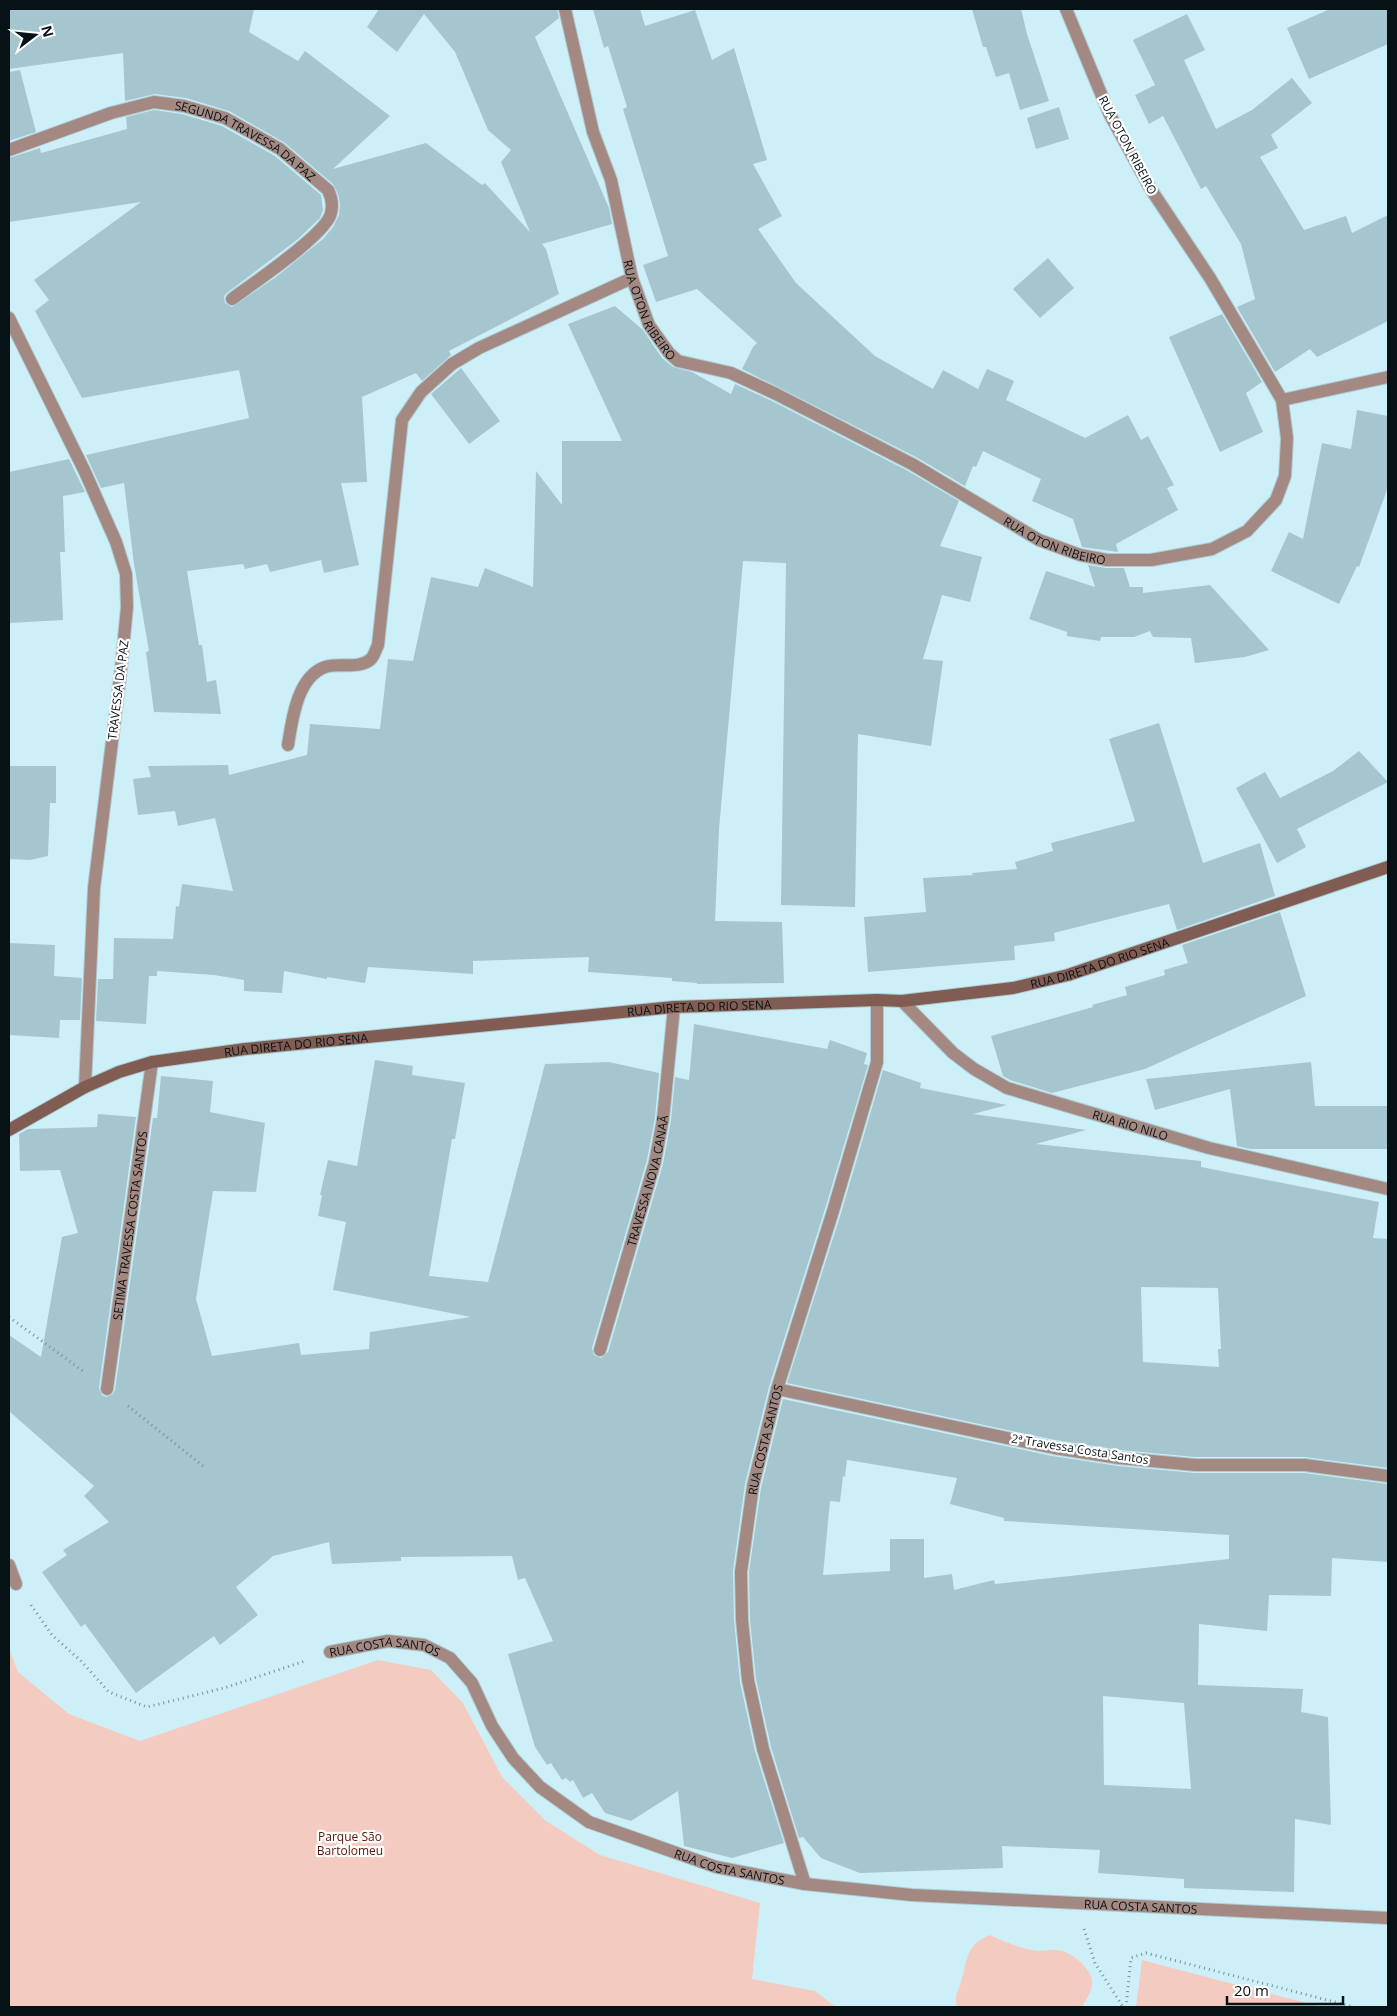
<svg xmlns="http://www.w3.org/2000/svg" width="1397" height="2016" viewBox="0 0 1397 2016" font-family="'Open Sans',sans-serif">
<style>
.green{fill:#f4cbc1}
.building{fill:#a5c6cf;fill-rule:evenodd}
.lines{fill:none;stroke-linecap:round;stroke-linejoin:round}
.street-casing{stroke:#adccd4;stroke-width:14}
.secondary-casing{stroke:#adccd4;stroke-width:14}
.path{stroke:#779196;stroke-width:3;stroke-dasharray:1 4;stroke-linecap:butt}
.street{stroke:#a48983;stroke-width:12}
.secondary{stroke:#815c53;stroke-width:12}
.labels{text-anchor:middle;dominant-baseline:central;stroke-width:4.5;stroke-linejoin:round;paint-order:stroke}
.street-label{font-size:12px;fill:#061215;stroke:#fff}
.park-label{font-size:12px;fill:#5a1304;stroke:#fff}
</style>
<rect width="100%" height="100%" fill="#cdf0f8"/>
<!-- green -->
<path class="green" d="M 9,1649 L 18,1672 L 69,1714 L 140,1741 L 378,1660 L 431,1670 L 463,1703 L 502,1777 L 546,1821 L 600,1855 L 760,1903 L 752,1979 L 815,1991 L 836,2007 L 9,2007 Z
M 990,1935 C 1006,1942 1020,1949 1038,1951 C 1044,1951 1051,1949 1057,1950 C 1071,1951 1095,1970 1092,1986 C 1091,1993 1085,2001 1082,2007 L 957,2007 C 954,1991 958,1995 961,1982 C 968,1959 965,1945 990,1935 Z
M 1142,1960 L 1321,2007 L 1136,2007 Z"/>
<!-- building -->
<path class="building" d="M 9,9 L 254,9 L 249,32 L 298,61 L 305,51 L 390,116 L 333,169 L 426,143 L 482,185 L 485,183 L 530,232 L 501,162 L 511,150 L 488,130 L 455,52 L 424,14 L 397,52 L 367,27 L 379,9 L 557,9 L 559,18 L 535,37 L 609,208 L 612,224 L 542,244 L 546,249 L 559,294 L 449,351 L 451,355 L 422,381 L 416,373 L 362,397 L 367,482 L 341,483 L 359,565 L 324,573 L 321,560 L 270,572 L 267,564 L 245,569 L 243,564 L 187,571 L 199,645 L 202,645 L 207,682 L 216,680 L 221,714 L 154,712 L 146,652 L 149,651 L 134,564 L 124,483 L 101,488 L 86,455 L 249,418 L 239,370 L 82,398 L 35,311 L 49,300 L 34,280 L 141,202 L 9,222 L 9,158 L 40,148 L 41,153 L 127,129 L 126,117 L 154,110 L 182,114 L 222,126 L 275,156 L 321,195 L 323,210 L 320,218 L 298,239 L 227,293 L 224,296 L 225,303 L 232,307 L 276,277 L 323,239 L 333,227 L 339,215 L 340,204 L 338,194 L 333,184 L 285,143 L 229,111 L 186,98 L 155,94 L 125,101 L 123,53 L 9,69 Z
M 593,9 L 640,9 L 645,26 L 695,10 L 712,60 L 734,48 L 767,160 L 753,164 L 782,216 L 758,229 L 796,283 L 875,356 L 933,389 L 943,370 L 978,389 L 987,369 L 1014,381 L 1006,400 L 1085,438 L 1128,415 L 1141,440 L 1148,436 L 1174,485 L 1167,488 L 1178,510 L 1116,544 L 1118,552 L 1082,547 L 1073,519 L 1032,501 L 1041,479 L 983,451 L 976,467 L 973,466 L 965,486 L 916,457 L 742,369 L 753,347 L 757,343 L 697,289 L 656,302 L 643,265 L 668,256 L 623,109 L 627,107 L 608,46 L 604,48 Z
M 972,9 L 1021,9 L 1027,34 L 1049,101 L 1020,110 L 1009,73 L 996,77 L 986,47 L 983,47 Z
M 1330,9 L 1388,9 L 1388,44 L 1309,79 L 1287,28 Z
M 1187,14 L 1205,50 L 1184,60 L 1216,129 L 1252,110 L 1292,78 L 1312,103 L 1271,135 L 1278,148 L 1260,157 L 1304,230 L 1346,216 L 1352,233 L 1388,215 L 1388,321 L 1317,357 L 1310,349 L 1275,372 L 1237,307 L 1255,299 L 1241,244 L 1206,186 L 1201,189 L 1163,116 L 1149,124 L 1135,95 L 1155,85 L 1133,40 Z
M 20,70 L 36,132 L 9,141 L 9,72 Z
M 1059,107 L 1069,139 L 1036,149 L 1027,118 Z
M 1048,258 L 1074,288 L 1040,318 L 1013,289 Z
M 615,306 L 643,330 L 662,358 L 673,367 L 692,372 L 731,394 L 735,384 L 772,401 L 908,471 L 959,501 L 940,546 L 982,557 L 970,602 L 942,595 L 923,659 L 943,661 L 931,746 L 858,734 L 855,907 L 781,905 L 786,563 L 743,561 L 719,829 L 715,921 L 782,922 L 784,983 L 697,984 L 697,983 L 672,981 L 672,978 L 588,972 L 589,957 L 473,961 L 473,974 L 368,967 L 365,983 L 327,977 L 327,979 L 284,971 L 282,993 L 244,991 L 244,980 L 214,975 L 157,971 L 157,976 L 149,976 L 146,1024 L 96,1021 L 98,979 L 113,979 L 114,938 L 173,939 L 176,906 L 179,907 L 182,884 L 233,891 L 215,818 L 178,826 L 175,811 L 138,815 L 133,779 L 151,777 L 148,766 L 228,765 L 229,775 L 307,755 L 310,724 L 380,729 L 388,659 L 413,661 L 431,577 L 478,587 L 485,568 L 533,587 L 536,471 L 562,505 L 562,441 L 622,441 L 568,324 Z
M 1222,314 L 1262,382 L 1246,393 L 1263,432 L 1220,452 L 1169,337 Z
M 461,368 L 500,421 L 469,444 L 431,394 Z
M 1357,410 L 1388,416 L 1388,487 L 1359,567 L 1357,566 L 1339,604 L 1271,571 L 1289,532 L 1303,539 L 1322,443 L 1351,449 Z
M 69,459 L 85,492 L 63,496 L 65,552 L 60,552 L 63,620 L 9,623 L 9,472 Z
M 1088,565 L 1106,568 L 1124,568 L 1130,587 L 1143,587 L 1143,593 L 1210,585 L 1269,650 L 1245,657 L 1195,663 L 1191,638 L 1153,637 L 1150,631 L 1134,637 L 1101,637 L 1100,641 L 1067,636 L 1067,632 L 1029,619 L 1046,571 L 1095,587 Z
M 1159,723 L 1203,863 L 1260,843 L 1275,896 L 1177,930 L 1169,904 L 1054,933 L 1055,941 L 1014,946 L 1015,960 L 868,972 L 864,917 L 926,912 L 923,878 L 973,875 L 972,873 L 1017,869 L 1015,862 L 1053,851 L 1051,843 L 1135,821 L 1109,739 Z
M 1359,751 L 1388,782 L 1297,829 L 1306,847 L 1277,863 L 1236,788 L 1265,772 L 1280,798 L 1333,771 Z
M 9,766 L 56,766 L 56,803 L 50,803 L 48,856 L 30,860 L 9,859 Z
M 1280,912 L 1306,996 L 1145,1069 L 1052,1093 L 1010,1080 L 1003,1076 L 991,1036 L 1093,1007 L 1092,1005 L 1127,995 L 1125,987 L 1165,975 L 1164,970 L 1188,963 L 1182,945 Z
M 9,943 L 55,945 L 54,976 L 82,978 L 80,1020 L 60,1020 L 59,1038 L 9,1035 Z
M 694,1024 L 827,1049 L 830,1040 L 867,1053 L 864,1064 L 868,1065 L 825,1209 L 769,1387 L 745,1484 L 733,1571 L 734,1620 L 740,1682 L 755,1751 L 784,1843 L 732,1858 L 684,1846 L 678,1791 L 631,1821 L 605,1813 L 592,1793 L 583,1798 L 573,1780 L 570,1782 L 566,1778 L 562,1780 L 551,1763 L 547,1765 L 535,1747 L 508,1654 L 553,1641 L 525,1578 L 518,1580 L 512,1556 L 401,1557 L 401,1561 L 332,1564 L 329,1542 L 273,1556 L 236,1587 L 258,1615 L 220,1645 L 214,1636 L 136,1693 L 85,1624 L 81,1627 L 42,1572 L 67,1555 L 63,1550 L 109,1522 L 84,1496 L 94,1486 L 9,1411 L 9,1335 L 41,1357 L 62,1237 L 78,1233 L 60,1170 L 20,1171 L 19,1134 L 28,1129 L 97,1127 L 98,1114 L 136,1117 L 99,1388 L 102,1395 L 106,1397 L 113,1394 L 115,1390 L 153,1118 L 157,1118 L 161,1076 L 213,1081 L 210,1112 L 265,1123 L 256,1192 L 213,1191 L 196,1299 L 212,1356 L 299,1343 L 301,1355 L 369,1349 L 370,1332 L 471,1317 L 333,1290 L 346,1222 L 318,1216 L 322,1195 L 320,1195 L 328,1160 L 357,1166 L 375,1060 L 413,1066 L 412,1075 L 465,1083 L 455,1139 L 452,1139 L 429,1276 L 488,1282 L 545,1064 L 609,1062 L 659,1073 L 655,1118 L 647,1160 L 592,1348 L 594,1355 L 601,1358 L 608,1352 L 663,1164 L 671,1120 L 675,1077 L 689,1080 Z
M 1311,1062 L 1315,1106 L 1388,1106 L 1388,1149 L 1250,1149 L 1237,1146 L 1230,1089 L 1155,1110 L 1146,1079 Z
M 883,1070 L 921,1083 L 920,1088 L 1007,1105 L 973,1114 L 1086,1130 L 1036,1144 L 1201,1161 L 1201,1167 L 1379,1202 L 1373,1238 L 1388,1239 L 1388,1468 L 1305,1457 L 1195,1457 L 1120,1450 L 1055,1440 L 787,1383 L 841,1213 ZM 1141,1287 L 1218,1288 L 1221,1349 L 1218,1349 L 1219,1367 L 1143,1362 Z
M 783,1399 L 1052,1456 L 1118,1466 L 1195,1473 L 1304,1473 L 1388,1484 L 1388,1562 L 1332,1558 L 1331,1596 L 1269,1595 L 1267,1631 L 1199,1624 L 1198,1685 L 1303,1689 L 1301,1712 L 1328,1717 L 1331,1825 L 1295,1819 L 1294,1892 L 1184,1888 L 1184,1879 L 1098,1873 L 1100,1850 L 1002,1846 L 1003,1868 L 860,1873 L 821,1858 L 803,1837 L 799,1838 L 771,1747 L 756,1679 L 750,1620 L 749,1572 L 761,1488 ZM 847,1460 L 957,1478 L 950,1504 L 1004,1518 L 1004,1521 L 1229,1535 L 1229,1559 L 995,1584 L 994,1580 L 954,1590 L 952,1574 L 924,1578 L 924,1539 L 890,1539 L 890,1571 L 823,1575 L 830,1501 L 840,1502 L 843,1476 L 845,1477 ZM 1103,1696 L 1184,1703 L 1191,1789 L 1104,1785 Z"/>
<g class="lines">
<defs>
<g id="street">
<path id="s1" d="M 565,9 L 593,132 L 611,180 L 632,278 L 649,325 L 669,353 L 678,361 L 731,373 L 776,394 L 912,464 L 1039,540 L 1080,555 L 1107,560 L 1151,560 L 1212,549 L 1247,531 L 1276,500 L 1285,476 L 1287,438 L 1282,400 L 1210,278 L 1150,188 L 1109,113 L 1066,9"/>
<path id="s2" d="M 9,150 L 111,113 L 154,102 L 184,106 L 225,118 L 280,149 L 328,190 C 332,198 333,205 331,213 C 327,234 252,284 232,299"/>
<path d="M 9,318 L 85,472 L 116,542 L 126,574 L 127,607 L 121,669 L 94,888 L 85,1087"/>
<path d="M 1282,400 L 1388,377"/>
<path d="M 288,745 C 292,720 297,677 325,667 C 339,662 359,670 371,659 C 374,656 376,649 378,645 L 402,420 L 421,392 L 452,364 L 479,348 L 632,278"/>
<path id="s3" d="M 902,1001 L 953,1053 L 974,1069 L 1007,1088 L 1209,1148 L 1388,1189"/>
<path id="s4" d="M 600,1350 L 655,1162 L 663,1119 L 674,1007"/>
<path id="s5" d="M 107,1389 L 152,1062"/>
<path d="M 777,1389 L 1054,1448 L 1119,1458 L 1195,1465 L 1305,1465 L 1388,1476"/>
<path d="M 9,1565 L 16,1584"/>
<path id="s6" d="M 330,1652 L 388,1641 L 424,1645 L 450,1658 L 472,1683 L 492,1726 L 513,1758 L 540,1787 L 589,1822 L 716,1867 L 805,1884 L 912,1895 L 1388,1918"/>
<path id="s7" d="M 805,1884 L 763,1749 L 748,1680 L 742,1620 L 741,1572 L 753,1486 L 777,1389 L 833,1211 L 877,1062 L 877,1000"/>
</g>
<g id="secondary">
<path id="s8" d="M 9,1130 L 85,1087 L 119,1072 L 152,1062 L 245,1049 L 674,1007 L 877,1000 L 902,1001 L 1013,988 L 1068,975 L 1388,867"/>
</g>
</defs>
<!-- street casing -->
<use href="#street" class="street-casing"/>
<!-- secondary casing -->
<use href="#secondary" class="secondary-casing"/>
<!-- path -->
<path class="path" d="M 9,1317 L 83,1371
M 128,1406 L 203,1466
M 31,1605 L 52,1635 L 80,1660 L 109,1692 L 147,1707 L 224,1688 L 305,1661
M 1084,1929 L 1095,1963 L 1123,2007
M 1126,2007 L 1131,1958 L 1146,1953 L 1354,2007"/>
<!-- street -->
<use href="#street" class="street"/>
<!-- secondary -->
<use href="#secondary" class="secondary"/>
</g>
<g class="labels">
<!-- street labels -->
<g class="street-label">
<text stroke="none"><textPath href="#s2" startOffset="254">SEGUNDA TRAVESSA DA PAZ</textPath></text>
<text transform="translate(1128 145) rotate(62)">RUA OTON RIBEIRO</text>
<text stroke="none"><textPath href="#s1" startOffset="314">RUA OTON RIBEIRO</textPath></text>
<text stroke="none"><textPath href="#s1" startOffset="794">RUA OTON RIBEIRO</textPath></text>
<text transform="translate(118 690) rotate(-83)">TRAVESSA DA PAZ</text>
<text stroke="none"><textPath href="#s8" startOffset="1114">RUA DIRETA DO RIO SENA</textPath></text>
<text stroke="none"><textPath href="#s8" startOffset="709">RUA DIRETA DO RIO SENA</textPath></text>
<text stroke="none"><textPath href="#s8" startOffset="304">RUA DIRETA DO RIO SENA</textPath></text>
<text stroke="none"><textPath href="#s3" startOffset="266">RUA RIO NILO</textPath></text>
<text stroke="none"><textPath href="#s4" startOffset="176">TRAVESSA NOVA CANAÃ</textPath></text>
<text stroke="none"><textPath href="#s5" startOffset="165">SETIMA TRAVESSA COSTA SANTOS</textPath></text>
<text stroke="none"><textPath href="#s7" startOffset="455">RUA COSTA SANTOS</textPath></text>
<text transform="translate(1080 1449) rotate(9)">2ª Travessa Costa Santos</text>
<text stroke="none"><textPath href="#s6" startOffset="56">RUA COSTA SANTOS</textPath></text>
<text stroke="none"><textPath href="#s6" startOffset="491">RUA COSTA SANTOS</textPath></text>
<text stroke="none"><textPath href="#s6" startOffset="905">RUA COSTA SANTOS</textPath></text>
</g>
<!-- park labels -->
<g class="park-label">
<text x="350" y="1836">Parque São<tspan x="350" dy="14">Bartolomeu</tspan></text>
</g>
</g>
<!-- border -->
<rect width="1397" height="2016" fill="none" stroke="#061215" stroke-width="20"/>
<!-- north arrow -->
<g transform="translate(35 35) rotate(74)" stroke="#ffffff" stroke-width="4" paint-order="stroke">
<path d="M0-4L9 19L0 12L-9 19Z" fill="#061215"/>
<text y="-8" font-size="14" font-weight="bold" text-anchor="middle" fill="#061215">N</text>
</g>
<!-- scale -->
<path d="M1227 1996v8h116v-8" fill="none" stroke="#061215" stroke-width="2.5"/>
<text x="1234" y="1996" font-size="15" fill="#061215" stroke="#ffffff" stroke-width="4" paint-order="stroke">20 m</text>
</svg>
